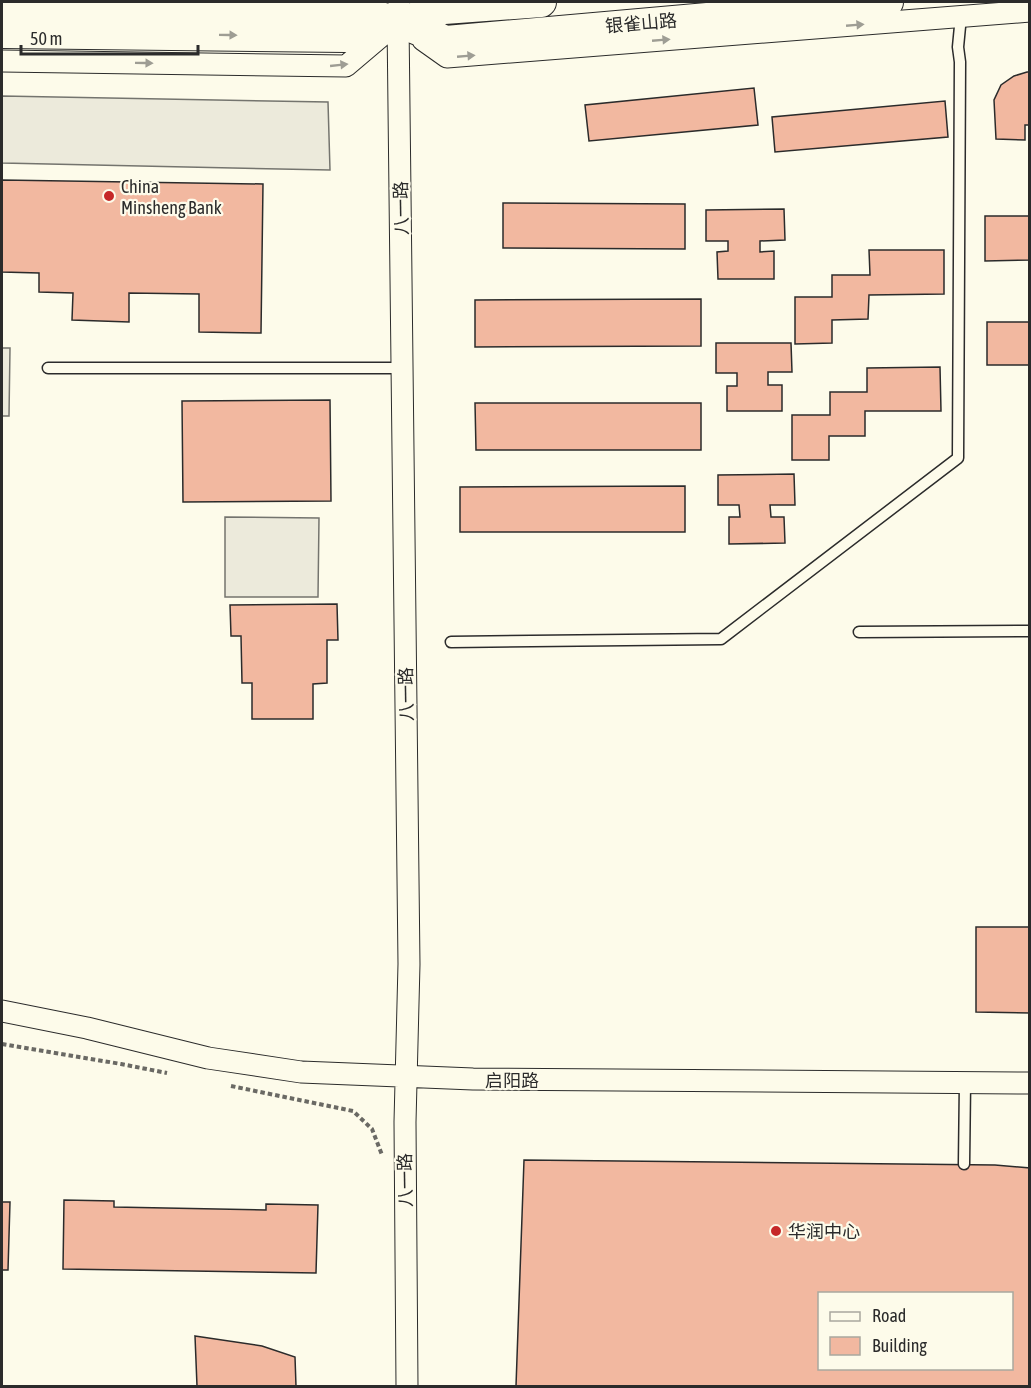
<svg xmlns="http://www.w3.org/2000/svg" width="1031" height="1388" viewBox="0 0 1031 1388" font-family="'Asap Condensed','Noto Sans SC',sans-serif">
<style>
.parking{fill:#eceadb;stroke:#74746e;stroke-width:1.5}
.building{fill:#f2b8a0;stroke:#2b2b2b;stroke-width:1.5;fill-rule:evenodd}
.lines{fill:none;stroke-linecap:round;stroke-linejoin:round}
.lane-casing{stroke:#2b2b2b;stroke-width:13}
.street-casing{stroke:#2b2b2b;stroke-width:23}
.secondary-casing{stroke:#2b2b2b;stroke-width:32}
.path{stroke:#6a6964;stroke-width:4;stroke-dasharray:4.5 3;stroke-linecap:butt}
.lane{stroke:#fdfbea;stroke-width:10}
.street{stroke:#fdfbea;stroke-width:21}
.secondary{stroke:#fdfbea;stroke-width:30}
.oneway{fill:#9e9d94}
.poi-dot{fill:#c62828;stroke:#fdfbea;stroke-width:2}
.labels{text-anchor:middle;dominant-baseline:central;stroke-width:4.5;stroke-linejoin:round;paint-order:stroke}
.street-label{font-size:18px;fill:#2b2b2b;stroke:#fdfbea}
.poi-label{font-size:18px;fill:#2b2b2b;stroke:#fdfbea;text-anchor:start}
</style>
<rect width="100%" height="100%" fill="#fdfbea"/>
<!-- parking -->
<path class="parking" d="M 2,96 L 328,102 L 330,170 L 2,163 Z
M 2,348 L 10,348 L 9,416 L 2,416 Z
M 225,517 L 319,518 L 318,597 L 225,597 Z"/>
<!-- building -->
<path class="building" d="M 1027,72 L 1030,72 L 1030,125 L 1025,125 L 1025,140 L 996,139 L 994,100 L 1001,85 L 1014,76 Z
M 754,88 L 758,125 L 589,141 L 585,105 Z
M 945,101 L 948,137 L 775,152 L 772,117 Z
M 2,180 L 263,184 L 261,333 L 199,332 L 199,294 L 129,293 L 129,322 L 72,320 L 73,293 L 39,292 L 39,273 L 2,272 Z
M 503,203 L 685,204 L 685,249 L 503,248 Z
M 784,209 L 785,240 L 760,241 L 760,252 L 774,251 L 774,279 L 718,279 L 717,252 L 728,251 L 728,241 L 706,241 L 706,210 Z
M 985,216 L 1030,216 L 1030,260 L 985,261 Z
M 869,250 L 944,250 L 944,294 L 869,295 L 868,319 L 832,320 L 832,343 L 795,344 L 795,297 L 832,297 L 832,275 L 870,275 Z
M 701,299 L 701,346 L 475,347 L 475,300 Z
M 987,322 L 1030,322 L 1030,365 L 987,365 Z
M 716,343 L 791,343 L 792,372 L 768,372 L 768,385 L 782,385 L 782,411 L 727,411 L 727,386 L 737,386 L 737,373 L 716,373 Z
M 940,367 L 941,411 L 865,411 L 865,436 L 829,436 L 829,460 L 792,460 L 792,415 L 830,415 L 830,392 L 867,392 L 867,368 Z
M 330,400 L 331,501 L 183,502 L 182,401 Z
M 475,403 L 701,403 L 701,450 L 476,450 Z
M 794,474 L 795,505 L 770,505 L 771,517 L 784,517 L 785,543 L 729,544 L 729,517 L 740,517 L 739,505 L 718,505 L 718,475 Z
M 685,486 L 685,532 L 460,532 L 460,487 Z
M 337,604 L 338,640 L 327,640 L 327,683 L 313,684 L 313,719 L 252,719 L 252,683 L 242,683 L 241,636 L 231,636 L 230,605 Z
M 976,927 L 1030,927 L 1030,1013 L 976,1012 Z
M 524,1160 L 995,1165 L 1030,1168 L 1030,1386 L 516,1386 ZM 820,1294 L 1012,1294 L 1012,1368 L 820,1368 Z
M 64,1200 L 114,1201 L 114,1207 L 266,1210 L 266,1204 L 318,1205 L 316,1273 L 63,1269 Z
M 2,1202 L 10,1202 L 8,1270 L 2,1270 Z
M 195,1336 L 262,1346 L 295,1357 L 296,1386 L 197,1386 Z"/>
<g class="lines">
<defs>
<path id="lane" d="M 48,368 L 403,368
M 859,632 L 1030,631
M 451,642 L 721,639 L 958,458 L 960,62 L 958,47 L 961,16
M 964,1164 L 965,1083"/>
<path id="street" d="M 399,2 L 398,22 L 409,964 L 405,1122 L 407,1386
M 423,40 L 447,57 L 1030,11
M 2,61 L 346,66 L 392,27
M 2,1011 L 87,1028 L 208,1058 L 301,1072 L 473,1079 L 1030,1083"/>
<path id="secondary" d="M 2,3 L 348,8 L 398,22 L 446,41 L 888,2
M 2,33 L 346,37 L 444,9 L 541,2"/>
</defs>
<!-- lane casing -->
<use href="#lane" class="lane-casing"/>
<!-- street casing -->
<use href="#street" class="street-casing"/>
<!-- secondary casing -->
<use href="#secondary" class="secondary-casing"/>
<!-- path -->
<path class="path" d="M 2,1044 L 121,1064 L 167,1073
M 231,1086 L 353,1111 L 372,1129 L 382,1155"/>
<!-- lane -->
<use href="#lane" class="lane"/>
<!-- street -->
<use href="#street" class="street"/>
<!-- secondary -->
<use href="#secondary" class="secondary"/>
</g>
<!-- one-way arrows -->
<defs><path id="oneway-solid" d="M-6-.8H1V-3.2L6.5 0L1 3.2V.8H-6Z" transform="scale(1.5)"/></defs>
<g class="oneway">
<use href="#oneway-solid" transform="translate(855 25) rotate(-5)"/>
<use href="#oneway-solid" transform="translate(228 35) rotate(1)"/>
<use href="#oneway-solid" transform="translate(661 40) rotate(-5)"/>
<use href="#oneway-solid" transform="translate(466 56) rotate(-5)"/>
<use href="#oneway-solid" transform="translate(144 63) rotate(1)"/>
<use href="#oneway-solid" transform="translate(339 65) rotate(-6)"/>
</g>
<!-- markers -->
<g class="poi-dot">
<circle cx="109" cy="196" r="6"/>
<circle cx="776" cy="1231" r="6"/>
</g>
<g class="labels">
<!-- street labels -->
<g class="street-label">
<text transform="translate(641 23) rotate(-5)">银雀山路</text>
<text transform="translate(401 208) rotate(-91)">八一路</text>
<text transform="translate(406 694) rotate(-91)">八一路</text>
<text x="512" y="1080">启阳路</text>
<text transform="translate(405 1180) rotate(-91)">八一路</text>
</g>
<!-- poi labels -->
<g class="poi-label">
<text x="121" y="186">China<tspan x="121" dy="21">Minsheng Bank</tspan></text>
<text x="788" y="1231">华润中心</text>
</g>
</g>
<!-- border -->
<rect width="1031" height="1388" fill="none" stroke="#2b2b2b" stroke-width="6"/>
<!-- legend -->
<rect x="818" y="1292" width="195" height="78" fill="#fdfbea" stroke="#a9a89e" stroke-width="1.5"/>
<rect x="830" y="1312" width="30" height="9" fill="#fdfbea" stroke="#a9a89e" stroke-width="1.5"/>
<text x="872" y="1322" font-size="18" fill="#2b2b2b">Road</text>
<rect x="830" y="1337" width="30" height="18" fill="#f2b8a0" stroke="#a9a89e" stroke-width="1.5"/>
<text x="872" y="1352" font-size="18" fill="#2b2b2b">Building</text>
<!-- scale -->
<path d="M21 45v9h177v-9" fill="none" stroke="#2b2b2b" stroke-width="3"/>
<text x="30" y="45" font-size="18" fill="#2b2b2b" stroke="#fdfbea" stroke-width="4.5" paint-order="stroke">50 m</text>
</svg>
